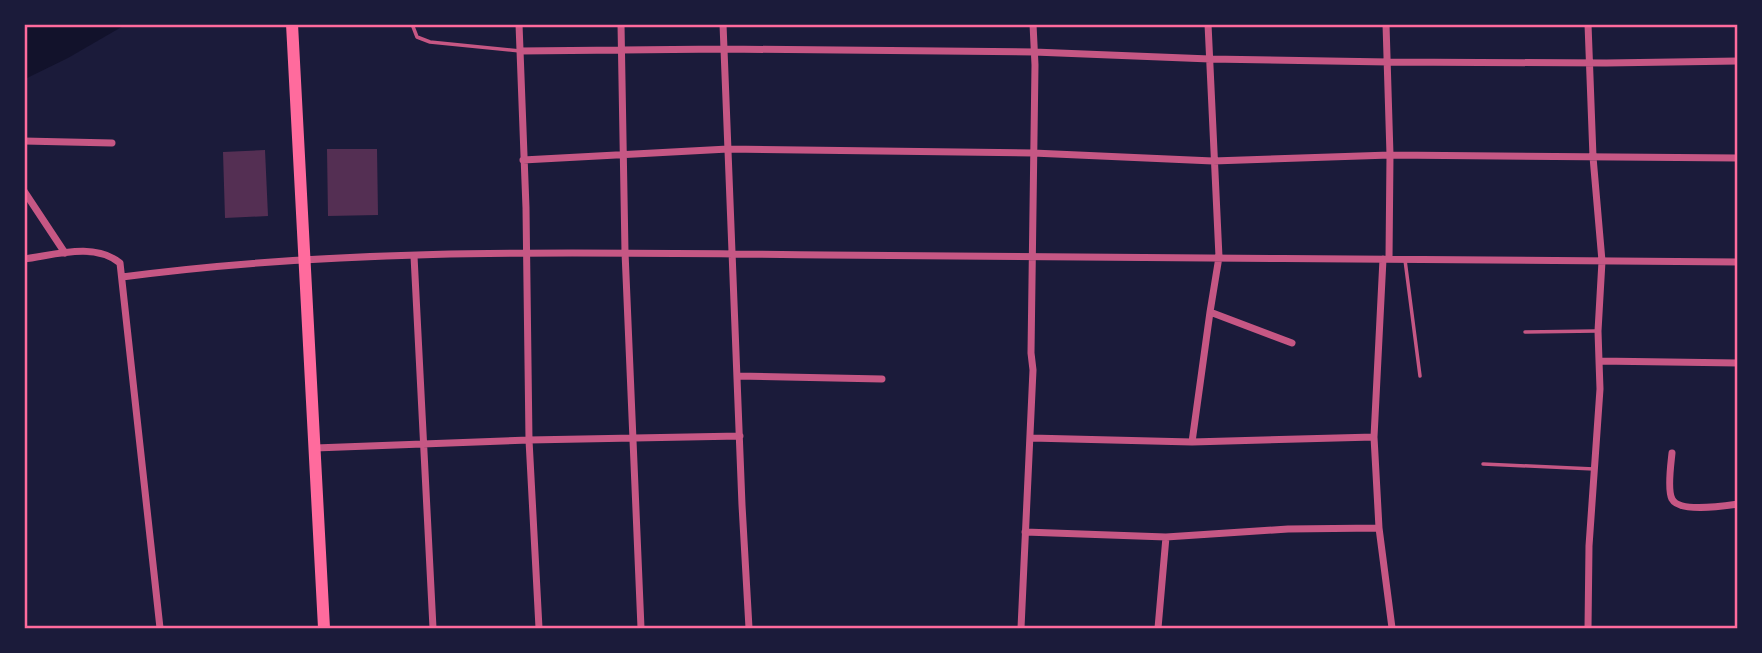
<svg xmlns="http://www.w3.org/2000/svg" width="1762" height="653" viewBox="0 0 1762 653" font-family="'Varela Round',sans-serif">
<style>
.water{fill:#12122b}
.building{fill:#542f53}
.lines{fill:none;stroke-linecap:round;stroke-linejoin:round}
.service{stroke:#c65784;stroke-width:3.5}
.minor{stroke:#c65784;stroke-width:7}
.trunk{stroke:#ff6b9d;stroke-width:12}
.neatline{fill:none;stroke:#ff6b9d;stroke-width:2.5}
</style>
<rect width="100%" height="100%" fill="#1b1b3a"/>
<!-- water -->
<path class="water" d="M 25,25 L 25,24 L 125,25 L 68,58 L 25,79 Z"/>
<!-- building -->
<path class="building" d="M 327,149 L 377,149 L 378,215 L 328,216 Z
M 265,150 L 268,216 L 225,218 L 223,152 Z"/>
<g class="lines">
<!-- service -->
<path class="service" d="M 412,24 L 417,37 L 430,42 L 520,51
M 1405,260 L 1420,376
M 1525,332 L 1596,331
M 1483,464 L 1594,469"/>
<!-- minor -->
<path class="minor" d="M 519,24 L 526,208 L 529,440 L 539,628
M 621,24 L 625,252 L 641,628
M 723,24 L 742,505 L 749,628
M 1208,24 L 1219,257 L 1210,312 L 1292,343
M 1386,24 L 1390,155 L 1389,259
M 1588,24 L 1593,157 L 1602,261 L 1598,331 L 1599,361
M 520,51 L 724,49 L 1034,52 L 1210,59 L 1388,62 L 1606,63 L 1738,61
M 24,141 L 112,143
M 523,160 L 728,149 L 1033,153 L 1213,161 L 1390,155 L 1738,158
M 24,191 L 65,253
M 414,256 L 433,628
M 24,259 C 55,255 94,242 120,263 L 160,628
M 1383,259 L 1374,437 L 1379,528 L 1392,628
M 122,277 C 355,246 592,253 827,255 C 1131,257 1434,260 1738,262
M 737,376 L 882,379
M 1031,438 L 1192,442 L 1374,437
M 1192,442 L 1210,312
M 315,448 L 529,440 L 740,436
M 1672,453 C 1671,463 1667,490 1672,499 C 1679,513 1724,506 1738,504
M 1025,532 L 1166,537 L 1288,529 L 1379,528
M 1021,628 L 1033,370 L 1031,353 L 1035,65 L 1033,24
M 1158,628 L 1166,537
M 1588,628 L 1589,546 L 1600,389 L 1599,361 L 1738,363"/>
<!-- trunk -->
<path class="trunk" d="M 292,24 L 324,628"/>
</g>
<!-- border -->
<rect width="1762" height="653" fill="none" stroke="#1b1b3a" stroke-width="52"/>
<rect x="26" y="26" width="1710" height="601" class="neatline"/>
</svg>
